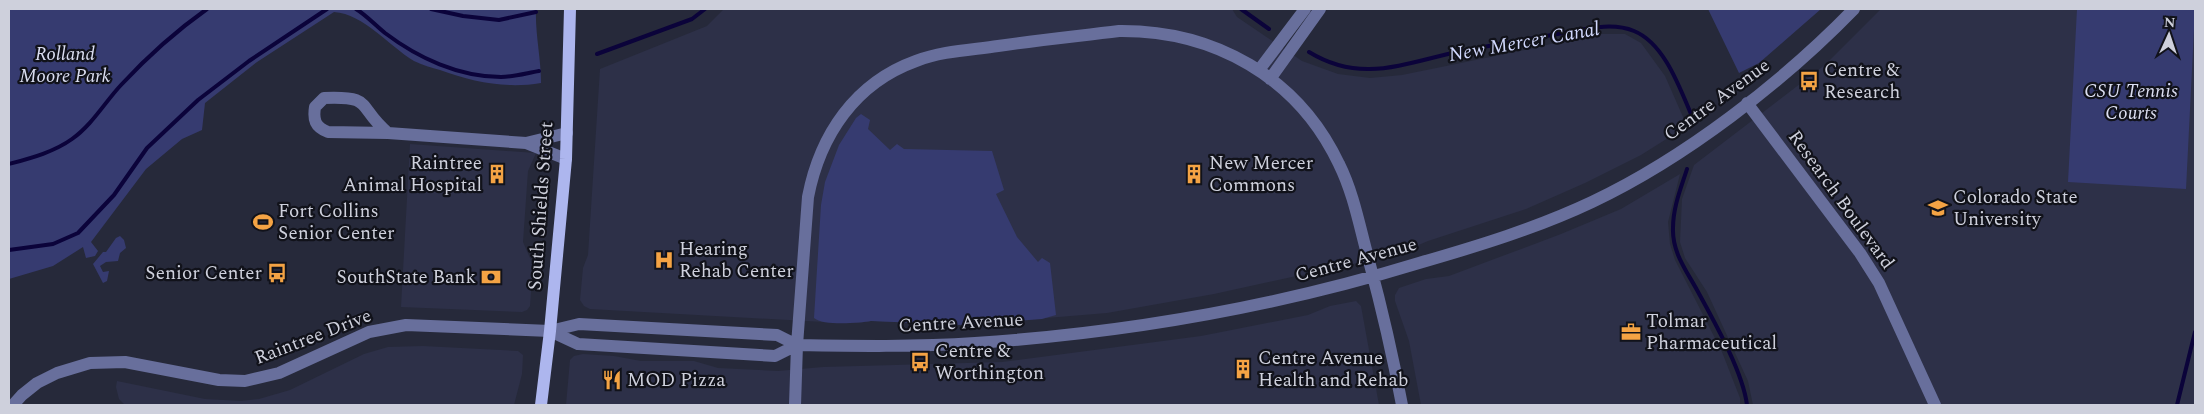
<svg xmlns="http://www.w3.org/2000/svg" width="2204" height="414" viewBox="0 0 2204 414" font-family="Spectral,serif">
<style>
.built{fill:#2d3048}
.green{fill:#363b70}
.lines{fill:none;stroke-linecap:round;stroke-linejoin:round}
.stream{stroke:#0b033a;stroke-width:4}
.minor{stroke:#686f9c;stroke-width:12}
.major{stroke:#adb6ee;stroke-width:12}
.labels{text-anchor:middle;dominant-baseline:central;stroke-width:4.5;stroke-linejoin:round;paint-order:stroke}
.park-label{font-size:19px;font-style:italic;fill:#dbdef1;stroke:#11121a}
.poi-label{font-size:19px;fill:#ced0dc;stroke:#11121a;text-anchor:start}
.street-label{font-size:19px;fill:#ced0dc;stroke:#11121a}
.water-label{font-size:20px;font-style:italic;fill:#d1d8fd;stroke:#11121a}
</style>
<rect width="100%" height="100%" fill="#26293a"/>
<!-- built -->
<path class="built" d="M 724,9 L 1232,9 L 1237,17 L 1302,61 L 1338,74 L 1370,78 L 1402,75 L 1534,48 L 1593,34 L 1625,34 L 1641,43 L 1665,76 L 1687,126 L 1641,155 L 1585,183 L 1526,209 L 1428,241 L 1409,249 L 1319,273 L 1301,275 L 1214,294 L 1107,313 L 963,325 L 871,321 L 858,323 L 824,322 L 590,309 L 584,306 L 580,300 L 583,268 L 588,255 L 600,69 L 707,26 Z
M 1881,9 L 2195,9 L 2195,405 L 1753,405 L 1748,381 L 1707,292 L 1685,258 L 1680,242 L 1682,199 L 1694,165 L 1826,64 Z
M 410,144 L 536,153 L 528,171 L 523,242 L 533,265 L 530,306 L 527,310 L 522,312 L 401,307 Z
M 1680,174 L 1668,222 L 1670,244 L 1675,260 L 1722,352 L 1740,398 L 1740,405 L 1421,405 L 1409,341 L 1395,301 L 1395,295 L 1399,288 L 1426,279 L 1449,276 L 1561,234 L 1621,209 Z
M 1356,301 L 1361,306 L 1379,405 L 566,405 L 570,360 L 574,356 L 583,354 L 614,356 L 641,361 L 694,361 L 718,368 L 778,371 L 823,367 L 1002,362 L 1201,336 L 1308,315 L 1330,306 Z
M 423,346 L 518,351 L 523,355 L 522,374 L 514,405 L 125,405 L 119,399 L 116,387 L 117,381 L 205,399 L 241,401 L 259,399 L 290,390 L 364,354 L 388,347 Z"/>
<!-- green -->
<path class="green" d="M 9,9 L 536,9 C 535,34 541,58 541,83 C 506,89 473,82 440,70 C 432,68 422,65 414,61 C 389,46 364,14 334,12 L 257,62 L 205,103 L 202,130 L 182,139 L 146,169 L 91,242 L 98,251 L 95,256 L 86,258 L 83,247 L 53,266 L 9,279 Z
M 1708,9 L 1821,9 L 1759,63 L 1739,73 Z
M 2077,9 L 2195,9 L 2186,189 L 2068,182 Z
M 861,114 L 870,120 L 868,129 L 890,150 L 897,144 L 904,149 L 992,151 L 1004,190 L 996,194 L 1017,237 L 1038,262 L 1042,258 L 1050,263 L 1056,315 L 1042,319 L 963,325 L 871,321 C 859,323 823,326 814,318 L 821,205 L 825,182 L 839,145 L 856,118 Z
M 120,236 L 124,240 L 126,248 L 120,253 L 118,261 L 106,262 L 100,266 L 103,272 L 109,271 L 107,281 L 103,283 L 93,264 L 103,252 L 106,252 L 116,238 Z"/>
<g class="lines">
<!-- stream -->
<path class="stream" d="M 356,9 C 366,15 375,25 385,33 C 418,58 459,77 501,77 C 514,77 527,73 539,71
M 431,9 L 463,16 L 499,20 L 536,12
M 1241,9 L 1269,29
M 1309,52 C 1363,85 1406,62 1462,51 C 1496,44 1530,39 1563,33 C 1586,29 1612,22 1634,31 C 1666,44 1681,92 1694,121
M 597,54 L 692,19 L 705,9
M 9,164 C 31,158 54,152 72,139 C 92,125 105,102 121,85 C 147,57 176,31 207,9
M 1687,169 C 1681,188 1673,207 1673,228 C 1672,252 1686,270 1697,290 C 1714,321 1743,372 1747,405
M 9,250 L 53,244 L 78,233 L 114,195 L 147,148 L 198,100 L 249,61 L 327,9
M 2177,405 L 2195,332"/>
<!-- minor -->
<path class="minor" d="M 1259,70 L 1305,9
M 1270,79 L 1320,9
M 1747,103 L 1860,253 L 1879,283 L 1935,405
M 388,133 L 328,132 C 315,127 313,120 315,107 L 324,98 C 375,96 356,106 388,133 L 526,143 L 566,159
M 526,143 L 567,133
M 550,331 L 578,344 L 775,356 L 797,345
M 13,405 L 22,395 L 37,383 L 57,373 L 90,363 L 125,362 L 219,380 L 245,381 L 279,373 L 369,332 L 406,325 L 550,331 L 579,324 L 777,335 L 797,345 C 856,346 916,347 975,343 C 1125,333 1275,307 1419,263 C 1478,246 1537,228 1592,202 C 1685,158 1783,82 1854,9
M 795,405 L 797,345 L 808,197 C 820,135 855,83 916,61 C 942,51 971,50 998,46 C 1039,40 1079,36 1119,31 C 1214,30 1298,77 1339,164 C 1354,194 1360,229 1369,261 C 1382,309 1393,357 1402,405"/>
<!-- major -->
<path class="major" d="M 541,405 L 550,331 L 566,159 L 570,9"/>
</g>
<!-- icons -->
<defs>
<symbol id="bus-bare" viewBox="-9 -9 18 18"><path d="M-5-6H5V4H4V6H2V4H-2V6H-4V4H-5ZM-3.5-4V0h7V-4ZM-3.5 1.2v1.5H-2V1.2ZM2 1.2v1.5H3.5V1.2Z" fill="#f4a344" stroke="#11121a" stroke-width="2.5" paint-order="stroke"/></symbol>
<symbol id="building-bare" viewBox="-9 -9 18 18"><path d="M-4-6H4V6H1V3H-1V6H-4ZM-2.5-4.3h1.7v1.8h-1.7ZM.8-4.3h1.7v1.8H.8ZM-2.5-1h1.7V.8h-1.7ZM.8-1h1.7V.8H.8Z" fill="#f4a344" stroke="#11121a" stroke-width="2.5" paint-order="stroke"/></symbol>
<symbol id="university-bare" viewBox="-9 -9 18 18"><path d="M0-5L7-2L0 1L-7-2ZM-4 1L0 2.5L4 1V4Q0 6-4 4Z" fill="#f4a344" stroke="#11121a" stroke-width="2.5" paint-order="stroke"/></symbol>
<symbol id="stadium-bare" viewBox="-9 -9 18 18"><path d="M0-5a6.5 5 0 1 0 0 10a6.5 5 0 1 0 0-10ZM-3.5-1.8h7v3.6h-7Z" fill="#f4a344" stroke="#11121a" stroke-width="2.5" paint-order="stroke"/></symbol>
<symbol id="hospital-bare" viewBox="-9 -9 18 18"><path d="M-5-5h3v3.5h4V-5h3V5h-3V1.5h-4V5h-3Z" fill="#f4a344" stroke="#11121a" stroke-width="2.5" paint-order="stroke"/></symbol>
<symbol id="bank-bare" viewBox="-9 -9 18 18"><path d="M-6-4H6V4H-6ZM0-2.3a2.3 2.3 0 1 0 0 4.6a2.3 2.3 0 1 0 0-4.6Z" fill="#f4a344" stroke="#11121a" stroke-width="2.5" paint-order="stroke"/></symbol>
<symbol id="office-bare" viewBox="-9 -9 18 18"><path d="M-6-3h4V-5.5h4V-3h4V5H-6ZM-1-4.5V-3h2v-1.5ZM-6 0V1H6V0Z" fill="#f4a344" stroke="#11121a" stroke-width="2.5" paint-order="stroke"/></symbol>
<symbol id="restaurant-bare" viewBox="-9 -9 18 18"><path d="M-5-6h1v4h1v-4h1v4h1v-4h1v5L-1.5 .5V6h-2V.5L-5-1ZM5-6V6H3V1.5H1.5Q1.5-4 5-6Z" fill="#f4a344" stroke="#11121a" stroke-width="2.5" paint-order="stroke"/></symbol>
</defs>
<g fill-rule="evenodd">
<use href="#bus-bare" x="1795" y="67" width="28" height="28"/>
<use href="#building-bare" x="483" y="160" width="28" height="28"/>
<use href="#building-bare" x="1180" y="160" width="28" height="28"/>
<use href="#university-bare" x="1924" y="194" width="28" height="28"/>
<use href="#stadium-bare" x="249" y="208" width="28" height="28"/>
<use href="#hospital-bare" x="650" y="246" width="28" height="28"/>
<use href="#bus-bare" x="263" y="259" width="28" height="28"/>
<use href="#bank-bare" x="477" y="263" width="28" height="28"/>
<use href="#office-bare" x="1617" y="318" width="28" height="28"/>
<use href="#bus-bare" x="906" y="348" width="28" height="28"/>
<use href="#building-bare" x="1229" y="355" width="28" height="28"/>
<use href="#restaurant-bare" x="598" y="366" width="28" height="28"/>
</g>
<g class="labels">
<!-- park labels -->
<g class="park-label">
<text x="65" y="54">Rolland<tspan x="65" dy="22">Moore Park</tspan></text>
<text x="2131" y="91">CSU Tennis<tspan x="2131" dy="22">Courts</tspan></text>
</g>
<!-- poi labels -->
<g class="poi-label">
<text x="1824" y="70">Centre &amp;<tspan x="1824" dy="22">Research</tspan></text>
<text x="482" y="163" text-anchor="end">Raintree<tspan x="482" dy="22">Animal Hospital</tspan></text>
<text x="1209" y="163">New Mercer<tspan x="1209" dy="22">Commons</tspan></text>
<text x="1953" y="197">Colorado State<tspan x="1953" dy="22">University</tspan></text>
<text x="278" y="211">Fort Collins<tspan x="278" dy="22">Senior Center</tspan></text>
<text x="679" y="249">Hearing<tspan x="679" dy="22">Rehab Center</tspan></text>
<text x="262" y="273" text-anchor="end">Senior Center</text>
<text x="476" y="277" text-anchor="end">SouthState Bank</text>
<text x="1646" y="321">Tolmar<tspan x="1646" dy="22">Pharmaceutical</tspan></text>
<text x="935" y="351">Centre &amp;<tspan x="935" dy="22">Worthington</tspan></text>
<text x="1258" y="358">Centre Avenue<tspan x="1258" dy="22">Health and Rehab</tspan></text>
<text x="627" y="380">MOD Pizza</text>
</g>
<!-- street labels -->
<g class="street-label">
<text transform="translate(1717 100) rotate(-36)">Centre Avenue</text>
<text transform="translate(1841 200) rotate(54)">Research Boulevard</text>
<text transform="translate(541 206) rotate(-86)">South Shields Street</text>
<text transform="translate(1356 260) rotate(-15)">Centre Avenue</text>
<text transform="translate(961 323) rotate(-3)">Centre Avenue</text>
<text transform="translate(313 337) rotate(-21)">Raintree Drive</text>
</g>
<!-- water labels -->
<g class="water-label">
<text transform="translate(1524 42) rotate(-10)">New Mercer Canal</text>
</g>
</g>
<!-- border -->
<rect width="2204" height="414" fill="none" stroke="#ced0dc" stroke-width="20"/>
<!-- north arrow -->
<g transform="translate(2169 35) rotate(3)" stroke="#11121a" stroke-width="4" paint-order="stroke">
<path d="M0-4L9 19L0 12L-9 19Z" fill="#ced0dc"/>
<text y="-8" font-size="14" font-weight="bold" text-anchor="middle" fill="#ced0dc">N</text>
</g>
</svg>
